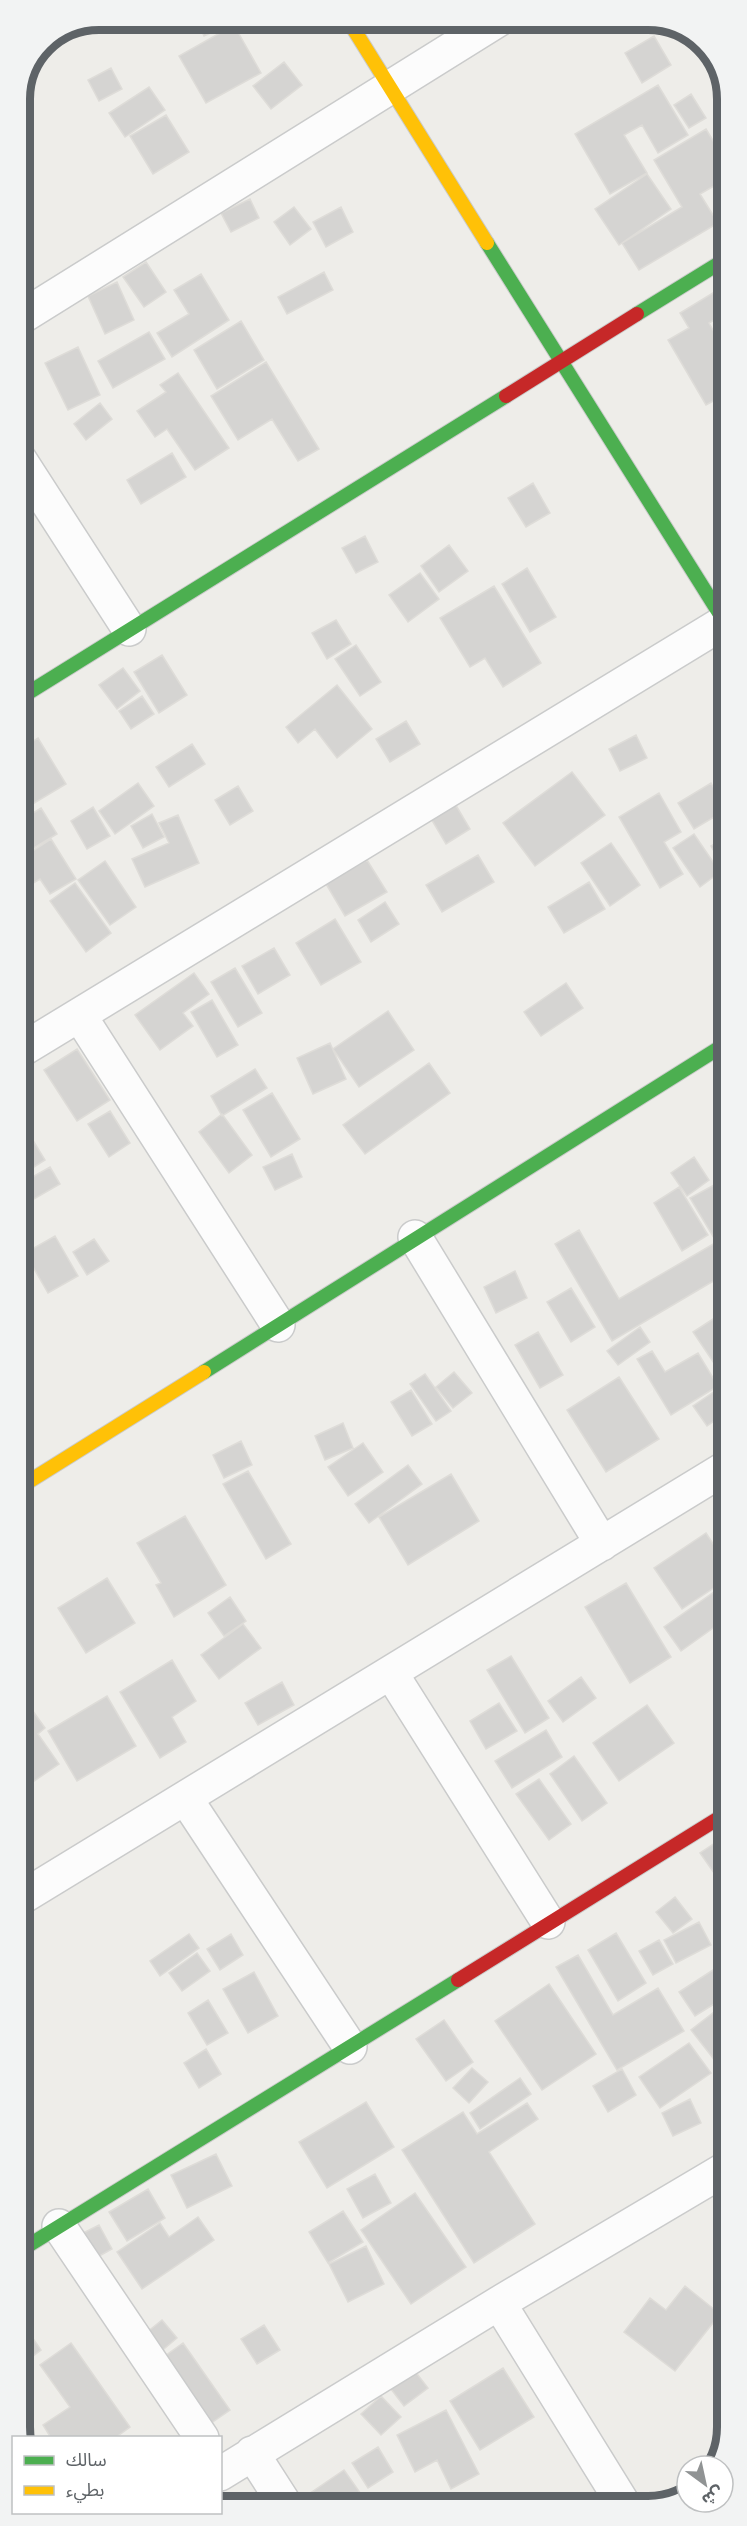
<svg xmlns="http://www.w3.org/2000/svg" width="747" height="2526" viewBox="0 0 747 2526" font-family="Overpass,'Noto Sans Arabic',sans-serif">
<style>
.building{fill:#d5d4d2;stroke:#dedcd8;stroke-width:1.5}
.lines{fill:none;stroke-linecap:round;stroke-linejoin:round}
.street-casing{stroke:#cacbcb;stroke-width:36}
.fast-casing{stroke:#cacbca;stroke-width:16}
.slow-casing{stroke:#cacbca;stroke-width:16}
.jam-casing{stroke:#cacbca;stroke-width:16}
.street{stroke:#fcfcfc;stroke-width:33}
.fast{stroke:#4caf50;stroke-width:14}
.slow{stroke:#ffc107;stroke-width:14}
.jam{stroke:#c62828;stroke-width:14}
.rim{fill:none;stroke:#5e6367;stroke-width:8}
</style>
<rect width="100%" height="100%" fill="#eeede9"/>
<!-- building -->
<path class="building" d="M 197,20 L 229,20 L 230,24 L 204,36 Z
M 234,25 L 261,73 L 206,103 L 179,56 Z
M 654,36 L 671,65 L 642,83 L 625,53 Z
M 284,62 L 302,85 L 271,109 L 253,86 Z
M 111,68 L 122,89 L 99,101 L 88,80 Z
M 722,76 L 726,83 L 724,100 L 713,81 Z
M 658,85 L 688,135 L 658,153 L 642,125 L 624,135 L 647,173 L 610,194 L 575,134 Z
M 149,87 L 165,110 L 125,137 L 109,113 Z
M 691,94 L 706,118 L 689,128 L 674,105 Z
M 726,102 L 726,125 L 716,108 Z
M 166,115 L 189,152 L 153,174 L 130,136 Z
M 706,129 L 726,162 L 726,179 L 700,194 L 718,223 L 639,270 L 622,243 L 682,207 L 654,160 Z
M 647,174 L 671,209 L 619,245 L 595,209 Z
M 250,199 L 259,218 L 231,232 L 221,213 Z
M 294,207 L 311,229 L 290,245 L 274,222 Z
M 341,207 L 353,232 L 326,247 L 313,222 Z
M 146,262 L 166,292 L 144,307 L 123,277 Z
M 324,272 L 333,290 L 287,314 L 278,297 Z
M 201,274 L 229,320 L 172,357 L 157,333 L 189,314 L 174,290 Z
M 117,282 L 134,320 L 105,334 L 88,296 Z
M 721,288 L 726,296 L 726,313 L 709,323 L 726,353 L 726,394 L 706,405 L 668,340 L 689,328 L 680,313 Z
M 241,321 L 264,360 L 217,389 L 194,350 Z
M 149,332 L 165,359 L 113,388 L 98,361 Z
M 78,347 L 100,395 L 68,410 L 45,363 Z
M 266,362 L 319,449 L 298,461 L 272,419 L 238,440 L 211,396 Z
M 178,373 L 229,448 L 195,470 L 167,429 L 155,437 L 137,411 L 166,392 L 160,385 Z
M 100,403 L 112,419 L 86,440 L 74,424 Z
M 172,453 L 186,477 L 141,504 L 127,480 Z
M 533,483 L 550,513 L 526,527 L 508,498 Z
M 365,536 L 378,562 L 356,573 L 342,548 Z
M 449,545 L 468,571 L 439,592 L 421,566 Z
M 527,568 L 556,617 L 530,632 L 502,584 Z
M 420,573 L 439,599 L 408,622 L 389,595 Z
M 494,586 L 541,663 L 503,687 L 485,658 L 470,667 L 440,618 Z
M 336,620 L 351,644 L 327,659 L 312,633 Z
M 356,645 L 381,682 L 360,696 L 335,659 Z
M 162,655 L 187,695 L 159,713 L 134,672 Z
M 123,668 L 140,691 L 117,709 L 99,685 Z
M 337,685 L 372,729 L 337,758 L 315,729 L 298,743 L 286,727 Z
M 142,696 L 154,714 L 131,729 L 119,711 Z
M 406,721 L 420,744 L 390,762 L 376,739 Z
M 636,735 L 647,758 L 620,771 L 609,749 Z
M 38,738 L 66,784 L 31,805 L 20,786 L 20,750 Z
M 192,744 L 205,764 L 169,787 L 156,767 Z
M 572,772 L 605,815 L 535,866 L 503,823 Z
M 138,783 L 154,806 L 115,834 L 99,811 Z
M 711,783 L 726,810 L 694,829 L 678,803 Z
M 238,786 L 253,811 L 230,825 L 215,800 Z
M 659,793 L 681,832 L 664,842 L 683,874 L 660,888 L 619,817 Z
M 454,802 L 470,829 L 446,844 L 430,817 Z
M 93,807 L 110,836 L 87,849 L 71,821 Z
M 41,808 L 57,834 L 27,852 L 20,839 L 20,821 Z
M 152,814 L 164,837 L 143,848 L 131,826 Z
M 178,815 L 199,863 L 145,887 L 132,859 L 169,843 L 159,823 Z
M 694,834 L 720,872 L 700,887 L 673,848 Z
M 726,837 L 726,872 L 711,846 Z
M 51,839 L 76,879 L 50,894 L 40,879 L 20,891 L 20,859 Z
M 611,843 L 640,885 L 610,906 L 581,863 Z
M 478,855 L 494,882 L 442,912 L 426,885 Z
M 367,860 L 387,892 L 345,916 L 326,884 Z
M 105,861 L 136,907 L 110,925 L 78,880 Z
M 589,882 L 605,909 L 564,933 L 548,907 Z
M 75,883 L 111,933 L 86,952 L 50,901 Z
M 385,902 L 399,924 L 371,942 L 358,920 Z
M 335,919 L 361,962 L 321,985 L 296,943 Z
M 274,948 L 290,975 L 258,994 L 242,966 Z
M 235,968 L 262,1013 L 238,1027 L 211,982 Z
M 194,973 L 209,994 L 183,1013 L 193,1026 L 160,1050 L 135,1015 Z
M 566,983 L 583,1008 L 541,1036 L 524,1012 Z
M 212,1000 L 238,1045 L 217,1057 L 191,1012 Z
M 388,1011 L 414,1050 L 359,1087 L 333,1049 Z
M 330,1043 L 346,1079 L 313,1094 L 297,1058 Z
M 77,1049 L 110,1100 L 77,1121 L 44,1070 Z
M 429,1063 L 450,1093 L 365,1154 L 343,1125 Z
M 255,1069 L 267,1088 L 222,1116 L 211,1096 Z
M 272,1093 L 300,1139 L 271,1157 L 243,1110 Z
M 110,1111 L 130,1143 L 109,1157 L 88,1124 Z
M 222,1114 L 252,1155 L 229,1173 L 199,1132 Z
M 20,1119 L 45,1160 L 20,1176 Z
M 292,1154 L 302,1177 L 275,1190 L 263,1167 Z
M 694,1157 L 709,1180 L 687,1196 L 671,1173 Z
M 50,1167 L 60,1184 L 20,1207 L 20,1184 Z
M 714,1185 L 727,1206 L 727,1230 L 714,1238 L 690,1198 Z
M 679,1187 L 708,1235 L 682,1251 L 654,1203 Z
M 579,1230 L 619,1299 L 720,1240 L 727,1252 L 727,1273 L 612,1341 L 555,1244 Z
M 55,1236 L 78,1276 L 48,1293 L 25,1253 Z
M 94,1239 L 109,1261 L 87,1275 L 73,1252 Z
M 515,1271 L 527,1298 L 496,1313 L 484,1287 Z
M 571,1288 L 595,1327 L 571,1342 L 547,1302 Z
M 727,1310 L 727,1381 L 726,1381 L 693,1332 Z
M 640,1327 L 650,1342 L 618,1365 L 607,1351 Z
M 538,1332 L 563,1375 L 540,1388 L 515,1345 Z
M 652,1351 L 665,1372 L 698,1353 L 718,1386 L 671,1415 L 637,1359 Z
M 454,1372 L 472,1393 L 453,1408 L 436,1387 Z
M 425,1374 L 451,1411 L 436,1421 L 410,1384 Z
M 619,1377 L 659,1439 L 606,1472 L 567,1410 Z
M 718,1389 L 727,1401 L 727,1412 L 707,1426 L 693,1406 Z
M 411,1390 L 432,1424 L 412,1436 L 391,1402 Z
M 343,1423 L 353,1448 L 325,1460 L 315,1436 Z
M 241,1441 L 252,1465 L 224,1478 L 213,1455 Z
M 363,1443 L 383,1472 L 348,1496 L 328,1467 Z
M 408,1465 L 422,1484 L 369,1523 L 355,1504 Z
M 248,1471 L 291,1544 L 266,1559 L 223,1484 Z
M 451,1474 L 479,1521 L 408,1565 L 379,1517 Z
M 185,1516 L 226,1585 L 174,1617 L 156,1585 L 161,1583 L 137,1543 Z
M 727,1522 L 727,1548 L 715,1530 Z
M 706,1533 L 727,1565 L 727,1579 L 682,1609 L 654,1568 Z
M 107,1578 L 135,1623 L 86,1653 L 58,1608 Z
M 626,1583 L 671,1657 L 630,1683 L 585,1607 Z
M 727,1583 L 727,1618 L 681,1651 L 664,1627 Z
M 230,1597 L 246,1621 L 224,1636 L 208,1613 Z
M 243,1624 L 261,1648 L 219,1679 L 201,1655 Z
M 511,1656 L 549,1718 L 525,1733 L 487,1670 Z
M 172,1660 L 196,1701 L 172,1717 L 186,1742 L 160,1758 L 120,1692 Z
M 581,1677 L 596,1698 L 563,1722 L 548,1701 Z
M 282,1682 L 294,1705 L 258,1725 L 245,1703 Z
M 107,1696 L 136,1746 L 77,1781 L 48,1731 Z
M 25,1700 L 45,1728 L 38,1734 L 59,1764 L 21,1790 L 21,1703 Z
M 499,1703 L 517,1731 L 486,1749 L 470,1721 Z
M 647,1705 L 674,1743 L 619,1781 L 593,1743 Z
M 546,1730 L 562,1757 L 512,1788 L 495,1761 Z
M 574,1756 L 607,1803 L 582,1821 L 550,1774 Z
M 539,1779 L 571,1824 L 549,1840 L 516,1794 Z
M 727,1835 L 727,1864 L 714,1873 L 700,1853 Z
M 675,1897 L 692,1919 L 673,1933 L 656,1912 Z
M 699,1922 L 711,1945 L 676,1963 L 664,1940 Z
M 616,1933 L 646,1983 L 618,2001 L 588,1950 Z
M 189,1934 L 199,1948 L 160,1976 L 150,1961 Z
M 231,1934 L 243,1955 L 220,1970 L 207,1949 Z
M 659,1940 L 673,1964 L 653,1975 L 639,1951 Z
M 197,1953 L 210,1971 L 182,1991 L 169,1973 Z
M 578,1955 L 613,2015 L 658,1988 L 684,2031 L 617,2070 L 556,1967 Z
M 727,1961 L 727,1996 L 695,2016 L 679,1992 Z
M 254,1972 L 278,2016 L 248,2033 L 223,1989 Z
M 549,1984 L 596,2054 L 542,2090 L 495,2021 Z
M 208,2000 L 228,2033 L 207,2045 L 188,2013 Z
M 727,2002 L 727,2076 L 691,2030 Z
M 444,2020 L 473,2062 L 446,2081 L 416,2039 Z
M 689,2043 L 711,2073 L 660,2108 L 639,2077 Z
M 206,2049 L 221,2074 L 199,2088 L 184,2063 Z
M 472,2068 L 488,2082 L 469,2103 L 453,2088 Z
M 622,2069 L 636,2095 L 608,2112 L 593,2086 Z
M 520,2078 L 531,2094 L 480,2129 L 470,2113 Z
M 690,2099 L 701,2123 L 673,2136 L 662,2113 Z
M 366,2102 L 394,2147 L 327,2188 L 299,2142 Z
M 527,2103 L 538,2119 L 489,2152 L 535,2224 L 474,2263 L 402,2150 L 463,2112 L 477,2134 Z
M 216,2154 L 232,2186 L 187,2208 L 171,2175 Z
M 375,2174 L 391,2203 L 363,2218 L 347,2189 Z
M 21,2176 L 32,2194 L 21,2200 Z
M 148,2189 L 165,2218 L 127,2241 L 109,2212 Z
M 415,2193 L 466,2267 L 411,2304 L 361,2230 Z
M 343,2211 L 363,2242 L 328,2263 L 309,2232 Z
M 198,2217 L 214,2240 L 142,2289 L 117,2252 L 160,2223 L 169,2237 Z
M 99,2225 L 112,2249 L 94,2259 L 81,2234 Z
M 366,2246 L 384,2284 L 348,2302 L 329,2264 Z
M 685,2286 L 720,2314 L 675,2371 L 624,2332 L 650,2298 L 666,2310 Z
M 162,2320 L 177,2338 L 152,2359 L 136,2341 Z
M 21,2321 L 41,2350 L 21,2365 Z
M 264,2325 L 280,2350 L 257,2364 L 241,2339 Z
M 71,2343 L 130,2427 L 115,2438 L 51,2438 L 43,2425 L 70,2407 L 40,2365 Z
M 183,2343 L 230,2410 L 204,2428 L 158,2361 Z
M 411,2366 L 428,2388 L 404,2406 L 387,2384 Z
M 503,2368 L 534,2417 L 480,2450 L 450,2401 Z
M 381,2396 L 401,2417 L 381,2435 L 361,2414 Z
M 446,2410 L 479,2474 L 451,2489 L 437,2460 L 415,2472 L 397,2435 Z
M 378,2447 L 393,2472 L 368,2488 L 352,2463 Z
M 344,2470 L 361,2494 L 344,2506 L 313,2506 L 306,2496 Z"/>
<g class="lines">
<defs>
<path id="street" d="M 20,318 L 498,20
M 20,460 L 129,629
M 80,1016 L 278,1325
M 20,1051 L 726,621
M 415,1237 L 602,1544
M 391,1673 L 548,1922
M 186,1799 L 350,2047
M 21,1898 L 727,1467
M 59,2226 L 202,2438
M 499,2303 L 624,2505
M 252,2453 L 286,2506
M 220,2474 L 499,2303 L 727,2168"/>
<path id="fast" d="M 487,243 L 726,624
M 637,314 L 726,259
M 20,698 L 506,396
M 204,1372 L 727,1043
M 21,2250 L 458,1980"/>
<path id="slow" d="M 348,20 L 487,243
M 20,1487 L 204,1372"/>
<path id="jam" d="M 506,396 L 637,314
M 458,1980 L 727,1813"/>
</defs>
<!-- street casing -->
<use href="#street" class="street-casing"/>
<!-- fast casing -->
<use href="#fast" class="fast-casing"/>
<!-- slow casing -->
<use href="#slow" class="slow-casing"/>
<!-- jam casing -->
<use href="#jam" class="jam-casing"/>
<!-- street -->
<use href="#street" class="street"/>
<!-- fast -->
<use href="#fast" class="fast"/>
<!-- slow -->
<use href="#slow" class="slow"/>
<!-- jam -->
<use href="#jam" class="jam"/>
</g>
<!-- crop -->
<path d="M0 0H747V2526H0ZM99 30H648A69 69 0 0 1 717 99V2427A69 69 0 0 1 648 2496H99A69 69 0 0 1 30 2427V99A69 69 0 0 1 99 30Z" fill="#f2f3f3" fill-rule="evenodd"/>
<path class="rim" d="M99 30H648A69 69 0 0 1 717 99V2427A69 69 0 0 1 648 2496H99A69 69 0 0 1 30 2427V99A69 69 0 0 1 99 30Z"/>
<!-- legend -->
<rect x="12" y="2436" width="210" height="78" fill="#ffffff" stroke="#bfc1c2" stroke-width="1.5"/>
<rect x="24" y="2456" width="30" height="9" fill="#4caf50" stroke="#bfc1c2" stroke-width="1.5"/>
<text x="66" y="2466" font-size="18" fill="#5e6367">سالك</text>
<rect x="24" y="2486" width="30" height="9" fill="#ffc107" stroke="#bfc1c2" stroke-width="1.5"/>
<text x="66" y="2496" font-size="18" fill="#5e6367">بطيء</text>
<!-- north arrow -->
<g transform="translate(705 2484) rotate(147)"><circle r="28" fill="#ffffff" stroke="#bfc1c2" stroke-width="1.5"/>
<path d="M0-4.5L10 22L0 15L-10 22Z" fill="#909394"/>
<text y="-9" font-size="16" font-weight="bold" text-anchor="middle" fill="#5e6367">ش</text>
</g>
</svg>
